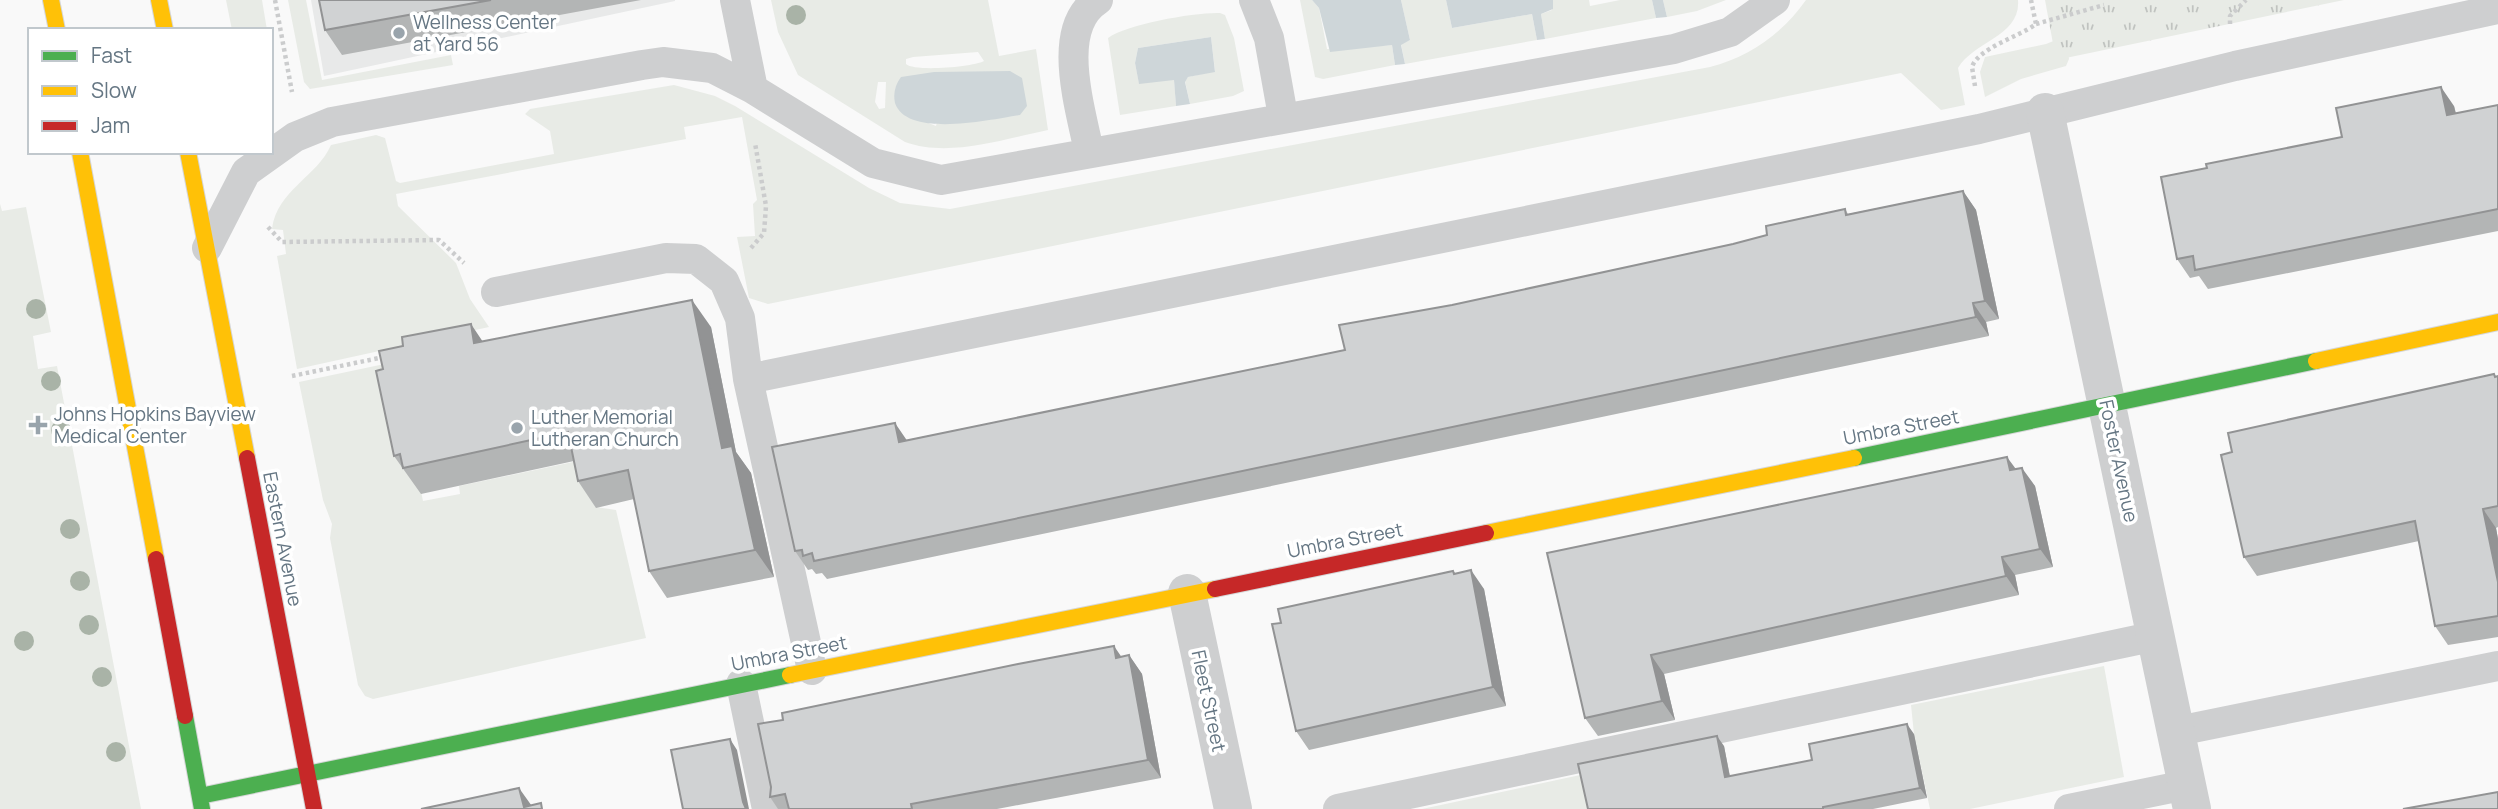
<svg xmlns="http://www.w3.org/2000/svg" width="2498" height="809" viewBox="0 0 2498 809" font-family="Manrope,sans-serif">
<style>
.built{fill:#e8e9e9}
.green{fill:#e8ebe6;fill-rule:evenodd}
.park{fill:url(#park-tufts)}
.water{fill:#ced6d9}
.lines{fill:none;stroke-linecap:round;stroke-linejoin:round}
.fast-casing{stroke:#d5d6d7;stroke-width:18}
.slow-casing{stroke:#d5d6d7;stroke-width:18}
.jam-casing{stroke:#d5d6d7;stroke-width:18}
.path{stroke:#cbcccd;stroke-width:4.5;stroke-dasharray:3.5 3.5;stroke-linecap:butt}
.lane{stroke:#cecfd0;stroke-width:30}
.street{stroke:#cecfd0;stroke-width:38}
.fast{stroke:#4caf50;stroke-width:16}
.slow{stroke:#ffc107;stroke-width:16}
.jam{stroke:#c62828;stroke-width:16}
.tree{fill:#a9b3a7}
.wall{fill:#b3b5b5}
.shaded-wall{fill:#929394}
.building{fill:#d0d2d3;stroke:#929394;stroke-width:2}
.poi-dot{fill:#99a4ac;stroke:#fff;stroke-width:2.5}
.labels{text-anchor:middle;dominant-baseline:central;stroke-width:7;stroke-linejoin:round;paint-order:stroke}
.poi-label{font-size:19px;fill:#657683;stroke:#fff;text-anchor:start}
.street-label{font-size:19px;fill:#657683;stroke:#fff}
</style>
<defs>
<pattern id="park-tufts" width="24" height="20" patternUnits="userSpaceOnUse" patternTransform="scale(1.75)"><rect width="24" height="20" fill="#e8ebe6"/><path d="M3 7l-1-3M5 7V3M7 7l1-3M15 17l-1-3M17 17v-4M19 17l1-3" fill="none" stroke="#c0c3c0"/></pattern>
</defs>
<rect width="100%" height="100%" fill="#f9f9f9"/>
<!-- built -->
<path class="built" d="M 311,0 L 675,0 L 675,1 L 324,76 Z"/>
<!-- green -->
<path class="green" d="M 226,0 L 262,0 L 267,30 L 232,30 Z
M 288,0 L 306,0 L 322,80 L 451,55 L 453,65 L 310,89 L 304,82 Z
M 771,0 L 988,0 L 999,56 L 1036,49 L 1048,130 C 1004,139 949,158 905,142 L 798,75 L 778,32 ZM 978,52 L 984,61 C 973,67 914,72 906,64 L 906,59 L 913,57 ZM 934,72 L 951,73 L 936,126 L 916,118 ZM 878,82 L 886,82 L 885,108 L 879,109 L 875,102 Z
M 1300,0 L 1312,0 L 1319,8 L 1327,49 L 1392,45 L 1395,65 L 1323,79 L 1315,77 Z
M 1401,0 L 1446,0 L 1452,28 L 1532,14 L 1537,40 L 1405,64 L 1401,44 L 1410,40 Z
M 1553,0 L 1589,0 L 1590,6 L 1620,0 L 1652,0 L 1656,18 L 1545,39 L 1541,14 L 1552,10 Z
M 1663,0 L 1726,0 L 1697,11 L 1667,17 Z
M 1806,0 L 2018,0 C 2021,36 1974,41 1958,68 L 1965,105 L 1941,110 L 1901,73 L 768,304 L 749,298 L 737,237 L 755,236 L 753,204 L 757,200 L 742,117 L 684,127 L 686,139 L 396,194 L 398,206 L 456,263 L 470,299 L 489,327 L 297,369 L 277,256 L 286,254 L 283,230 L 272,229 C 277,190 317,177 331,145 L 376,135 L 385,138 L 396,181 L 400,183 L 554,154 L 550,131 L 525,114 L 530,109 L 674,85 L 715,96 L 735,106 L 869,188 L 900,203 L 950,209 L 1710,67 C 1749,57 1782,34 1806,0 Z
M 1220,13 L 1225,15 L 1234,38 L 1244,91 L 1233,96 L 1190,104 L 1185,81 L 1188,77 L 1215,71 L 1211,37 L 1138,48 L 1135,63 L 1139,83 L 1174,79 L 1176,106 L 1120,115 L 1108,38 C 1127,24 1196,12 1220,13 Z
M 2066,36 L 2069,59 L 2066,66 L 2021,79 L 1985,97 L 1980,72 L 1985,57 L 2046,44 Z
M 0,204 L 2,211 L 26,207 L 51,332 L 33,336 L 38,369 L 57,366 L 141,809 L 0,809 Z
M 394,362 L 423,501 L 460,494 L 459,486 L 587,459 L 596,507 L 616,510 L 646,638 L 373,699 L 365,696 L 358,685 L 330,538 L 332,524 L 323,500 L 299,382 Z
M 2104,666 L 2124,777 L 1970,809 L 1930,809 L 1914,734 L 1911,705 Z
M 1585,774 L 1593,809 L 1422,809 Z"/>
<!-- park -->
<path class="park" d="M 2045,0 L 2344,0 L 2056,60 Z"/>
<!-- water -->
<path class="water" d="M 1312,0 L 1401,0 L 1410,40 L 1401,45 L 1405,64 L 1395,65 L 1392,45 L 1330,52 L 1319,8 Z
M 1446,0 L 1553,0 L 1553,9 L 1541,14 L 1545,39 L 1537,40 L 1532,14 L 1452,28 Z
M 1652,0 L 1663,0 L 1667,17 L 1656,18 Z
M 1211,37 L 1215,72 L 1188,77 L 1185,82 L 1190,104 L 1176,106 L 1174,80 L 1139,84 L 1135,63 L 1138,48 Z
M 1010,71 L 1022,78 L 1027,106 L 1020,115 C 994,119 907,139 895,103 C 893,94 895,85 901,77 L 934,72 Z"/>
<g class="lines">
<defs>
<path id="fast" d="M 1854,458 L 2316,361
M 185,716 L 202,809
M 200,796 L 790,675"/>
<path id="slow" d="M 51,0 L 57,30
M 159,0 L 165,30
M 80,152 L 156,559
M 188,152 L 247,458
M 2316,361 L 2498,322
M 1486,533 L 1854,458
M 790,675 L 1215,589"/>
<path id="jam" d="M 247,458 L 314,809
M 156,559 L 185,716
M 1215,589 L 1486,533"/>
</defs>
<!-- fast casing -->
<use href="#fast" class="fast-casing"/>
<!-- slow casing -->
<use href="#slow" class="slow-casing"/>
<!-- jam casing -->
<use href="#jam" class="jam-casing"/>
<!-- path -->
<path class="path" d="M 275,0 L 292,92
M 2036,24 L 2104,5
M 2230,24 L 2230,16 L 2246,0
M 1975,86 L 1972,67 C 1978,48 2019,37 2036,24 L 2031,0
M 268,227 L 282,242 L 439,240 L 464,263
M 751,248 L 764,233 L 766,206 L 755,143
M 292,376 L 384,357"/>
<!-- lane -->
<path class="lane" d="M 735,0 L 753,89
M 1254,0 L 1269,38 L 1283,116
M 1089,152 C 1081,109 1054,28 1098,0
M 207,248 L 246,172 L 295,137 L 332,122 L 642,65 L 663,62 L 712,68 L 753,89 L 873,163 L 941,180 L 1674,49 L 1730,32 L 1775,0
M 496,292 L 666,258 L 696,259 L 724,281 L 740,318 L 748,379 L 812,670
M 748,379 L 1979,129 L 2235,66 L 2498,9
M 741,684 L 767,809
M 2178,731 L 2498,666
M 1338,809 L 2156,636
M 2069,809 L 2186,785"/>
<!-- street -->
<path class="street" d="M 2045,112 L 2192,809
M 1187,593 L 1233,809"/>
<!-- fast -->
<use href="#fast" class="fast"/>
<!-- slow -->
<use href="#slow" class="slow"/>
<!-- jam -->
<use href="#jam" class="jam"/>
</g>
<!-- trees -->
<g class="tree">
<circle cx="796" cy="15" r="10"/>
<circle cx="36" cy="309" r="10"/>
<circle cx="51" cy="381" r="10"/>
<circle cx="61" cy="430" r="10"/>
<circle cx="70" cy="529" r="10"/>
<circle cx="80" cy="581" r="10"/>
<circle cx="89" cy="625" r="10"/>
<circle cx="24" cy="641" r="10"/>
<circle cx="102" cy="677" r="10"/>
<circle cx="116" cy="752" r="10"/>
</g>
<!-- wall -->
<path class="wall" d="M 319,0 L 641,0 L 342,55 L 325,30 Z
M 2498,105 L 2498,231 L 2208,289 L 2199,276 L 2190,278 L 2177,259 L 2207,168 L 2342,137 L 2454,106 L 2456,113 Z
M 1963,191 L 1976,210 L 1999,319 L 1986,322 L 1989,336 L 827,579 L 822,573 L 816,574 L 812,569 L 808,570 L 795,551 L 907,440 L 1345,350 L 1452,305 L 1733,244 L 1767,235 L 1845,209 L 1848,214 Z
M 711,327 L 736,452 L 751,473 L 774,577 L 667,598 L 649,571 L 634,499 L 596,508 L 578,481 L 574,461 L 421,494 L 394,456 L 483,342 Z
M 2494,374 L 2496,376 L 2498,376 L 2498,527 L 2496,528 L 2498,539 L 2498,637 L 2448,645 L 2435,626 L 2419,541 L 2257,576 L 2244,557 L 2232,452 Z
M 2016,469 L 2035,486 L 2053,567 L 2015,575 L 2019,595 L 1664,674 L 1675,720 L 1598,736 L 1585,718 L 1547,553 Z
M 1453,571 L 1455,573 L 1484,589 L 1506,706 L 1309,750 L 1296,731 L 1281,623 Z
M 1129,655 L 1142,674 L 1161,778 L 997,809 L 778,809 L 770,797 L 771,787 L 1121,657 Z
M 1914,734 L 1927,798 L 1873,809 L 1588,809 L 1724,746 L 1730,776 L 1812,760 Z"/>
<!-- shaded-wall -->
<path class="shaded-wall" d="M 2441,87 L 2454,106 L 2460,134 L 2447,115 Z
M 1963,191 L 1976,210 L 1999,319 L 1985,301 Z
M 692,300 L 711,327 L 736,452 L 751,473 L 774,577 L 755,550 L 722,448 Z
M 1973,303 L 1986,322 L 1989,336 L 1976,317 Z
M 471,324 L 489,351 L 474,343 Z
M 895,423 L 908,442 L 899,442 Z
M 2007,457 L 2021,476 L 2010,470 Z
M 2022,468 L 2035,486 L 2053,567 L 2040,549 Z
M 2483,509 L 2496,528 L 2498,539 L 2498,582 Z
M 2002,557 L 2015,575 L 2019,595 L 2006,576 Z
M 1471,570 L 1484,589 L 1506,706 L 1493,687 Z
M 1114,646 L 1127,665 L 1116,658 Z
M 1129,655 L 1142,674 L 1161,778 L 1148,760 Z
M 1651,655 L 1664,674 L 1675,720 L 1662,701 Z
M 1907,724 L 1914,734 L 1927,798 L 1920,788 Z
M 1717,736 L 1724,746 L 1732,788 L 1725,777 Z
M 730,739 L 737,750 L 749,809 L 746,809 L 743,802 Z
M 519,788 L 534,809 L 524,807 Z"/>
<!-- building -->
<path class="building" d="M 319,0 L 491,0 L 325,30 Z
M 2441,87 L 2447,115 L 2498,105 L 2498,209 L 2195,270 L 2193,256 L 2177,259 L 2161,177 L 2207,168 L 2206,164 L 2342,137 L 2336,108 Z
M 1963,191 L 1985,301 L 1973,303 L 1976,317 L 814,561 L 812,553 L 803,556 L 802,550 L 795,551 L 772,447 L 895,423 L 899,442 L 1345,350 L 1339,325 L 1452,305 L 1733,244 L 1767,235 L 1766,226 L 1845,209 L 1846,215 Z
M 692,300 L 722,448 L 732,446 L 755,550 L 649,571 L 628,470 L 578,481 L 568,432 L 403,468 L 400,454 L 394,456 L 376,371 L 383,369 L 379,351 L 403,346 L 402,337 L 471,324 L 474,343 Z
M 2494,374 L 2495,377 L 2498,376 L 2498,506 L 2483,509 L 2498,582 L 2498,616 L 2435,626 L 2415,521 L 2244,557 L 2221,455 L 2232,452 L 2228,433 Z
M 2007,457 L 2010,470 L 2022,468 L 2040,549 L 2002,557 L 2006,576 L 1651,655 L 1662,701 L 1585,718 L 1547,553 Z
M 1471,570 L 1493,687 L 1296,731 L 1272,624 L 1281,623 L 1278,609 L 1453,571 L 1454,574 Z
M 1114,646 L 1116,658 L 1129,655 L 1148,760 L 911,804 L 912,809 L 789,809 L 785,794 L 770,797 L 771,787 L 758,724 L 783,720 L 782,713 L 1018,664 Z
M 1907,724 L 1920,788 L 1823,807 L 1823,809 L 1588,809 L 1578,764 L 1717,736 L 1725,777 L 1812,760 L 1809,744 Z
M 730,739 L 743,802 L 746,809 L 683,809 L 671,750 Z
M 519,788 L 524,807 L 541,803 L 542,809 L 421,809 Z
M 2498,792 L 2498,809 L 2403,809 Z"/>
<!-- markers -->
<g class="poi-dot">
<circle cx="399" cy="33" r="7"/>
<path d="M34.5 414.5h7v7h7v7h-7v7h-7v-7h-7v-7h7z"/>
<circle cx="517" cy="428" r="7"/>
</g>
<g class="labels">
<!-- poi labels -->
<g class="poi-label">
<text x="413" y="22">Wellness Center<tspan x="413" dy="22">at Yard 56</tspan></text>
<text x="54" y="414">Johns Hopkins Bayview<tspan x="54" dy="22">Medical Center</tspan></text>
<text x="531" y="417">Luther Memorial<tspan x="531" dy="22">Lutheran Church</tspan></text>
</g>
<!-- street labels -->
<g class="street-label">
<text transform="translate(1901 427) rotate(-11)">Umbra Street</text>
<text transform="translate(2119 461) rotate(78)">Foster Avenue</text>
<text transform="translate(283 539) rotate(79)">Eastern Avenue</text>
<text transform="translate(1345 540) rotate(-11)">Umbra Street</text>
<text transform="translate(789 653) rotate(-11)">Umbra Street</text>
<text transform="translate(1209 701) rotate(78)">Fleet Street</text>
</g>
</g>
<!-- legend -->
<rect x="28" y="28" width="245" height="126" fill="#ffffff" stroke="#c1c8cd" stroke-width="2"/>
<rect x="42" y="51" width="35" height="10" fill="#4caf50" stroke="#c1c8cd" stroke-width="2"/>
<text x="91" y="63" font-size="21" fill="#657683">Fast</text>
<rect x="42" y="86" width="35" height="10" fill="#ffc107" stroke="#c1c8cd" stroke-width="2"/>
<text x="91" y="98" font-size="21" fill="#657683">Slow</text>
<rect x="42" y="121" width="35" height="10" fill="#c62828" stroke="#c1c8cd" stroke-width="2"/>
<text x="91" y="133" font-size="21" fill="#657683">Jam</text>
</svg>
